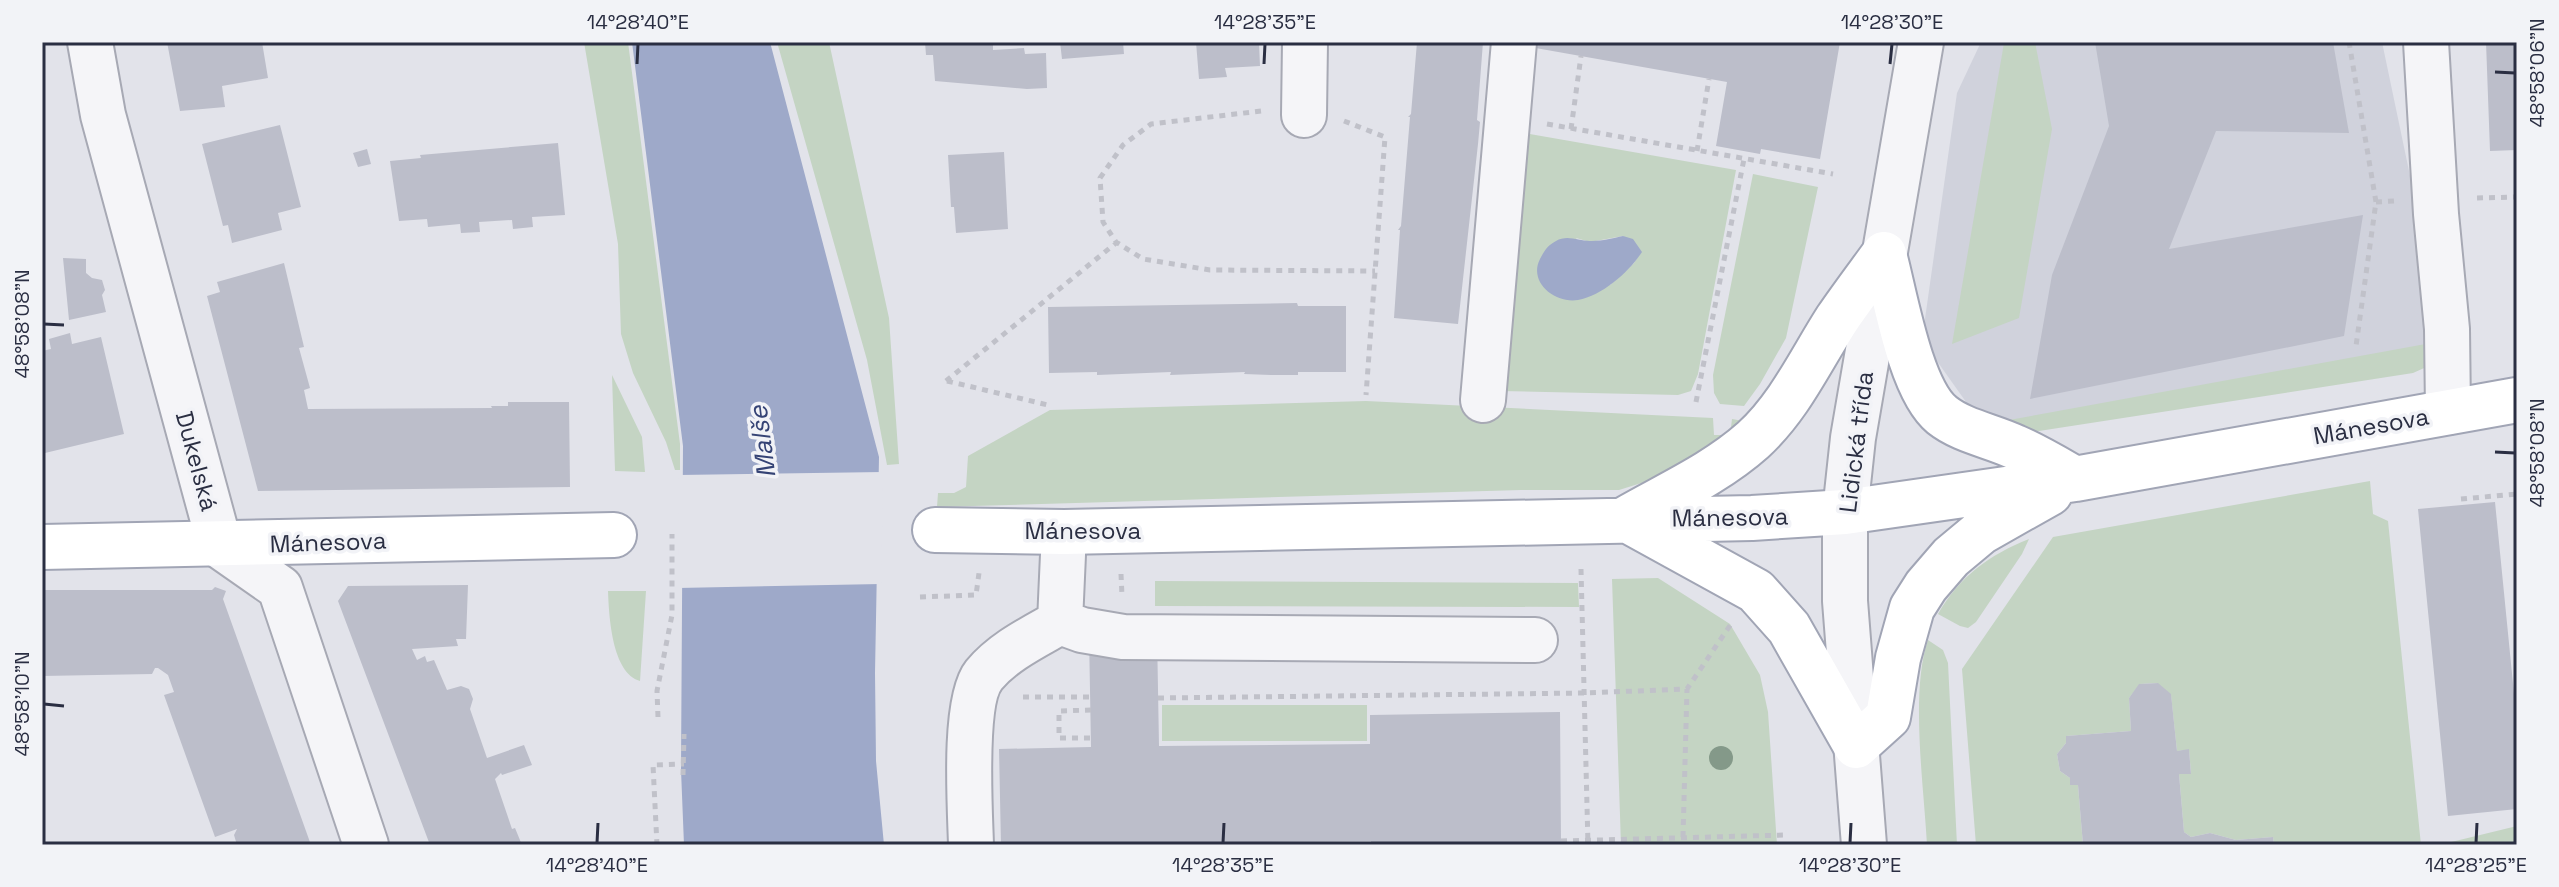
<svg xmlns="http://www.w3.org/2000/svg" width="2559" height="887" viewBox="0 0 2559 887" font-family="'Space Grotesk',sans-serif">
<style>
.built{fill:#d0d2dc}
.green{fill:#c4d4c3;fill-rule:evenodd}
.water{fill:#9ea9c9}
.pier{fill:#e2e3ea}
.building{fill:#bcbeca}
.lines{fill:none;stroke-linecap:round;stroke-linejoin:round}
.minor-casing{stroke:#a7a9b4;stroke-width:48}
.major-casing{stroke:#a1a5b5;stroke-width:48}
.path{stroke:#c0c1c9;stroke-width:5;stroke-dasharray:6 6;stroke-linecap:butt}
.minor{stroke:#f5f5f8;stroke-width:44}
.major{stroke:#fff;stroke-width:44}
.tree{fill:#849989}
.ticks{fill:none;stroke:#2a2e42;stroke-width:3}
.labels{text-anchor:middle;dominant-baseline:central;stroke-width:7;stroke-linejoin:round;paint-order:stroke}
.street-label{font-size:24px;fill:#2a2e42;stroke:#f2f3f7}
.water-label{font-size:26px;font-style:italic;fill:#354375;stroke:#f2f3f7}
.neatline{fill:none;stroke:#2a2e42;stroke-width:3}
.ticks-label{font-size:20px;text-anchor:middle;fill:#2a2e42}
</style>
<rect width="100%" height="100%" fill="#e2e3ea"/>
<!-- built -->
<path class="built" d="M 1981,42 L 2382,42 L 2440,319 L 2428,363 L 2014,431 L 1976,416 L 1922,340 L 1957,93 Z"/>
<!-- green -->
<path class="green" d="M 584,42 L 628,42 L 680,444 L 680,470 L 675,470 L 666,442 L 633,373 L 621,334 L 618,244 Z
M 777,42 L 829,42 L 889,318 L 899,464 L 887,465 L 867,360 Z
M 2035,42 L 2052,129 L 2019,318 L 1952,344 L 2004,43 Z
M 1519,132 L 1736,170 L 1698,374 L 1691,391 L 1678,395 L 1500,391 ZM 1623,236 L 1641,252 L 1634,263 L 1610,285 L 1576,238 L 1590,242 Z
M 1753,174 L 1818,187 L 1786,338 L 1760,384 L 1744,406 L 1720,404 L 1714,393 L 1713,375 Z
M 2442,341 L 2433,364 L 2413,373 L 2039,431 L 2021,433 L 1987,424 Z
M 612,375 L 642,437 L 645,472 L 615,471 Z
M 1366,401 L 1713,418 L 1714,435 L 1730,435 L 1732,419 L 1754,423 L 1670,474 L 1619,490 L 1521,490 L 937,507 L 938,493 L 954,493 L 966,487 L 968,456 L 1050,410 Z
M 2370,481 L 2373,514 L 2388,521 L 2421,845 L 2274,845 L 2273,837 L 2236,840 L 2210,833 L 2191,837 L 2184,832 L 2179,774 L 2191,773 L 2189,750 L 2177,751 L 2171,695 L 2157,683 L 2140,684 L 2129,698 L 2131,731 L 2066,736 L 2066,743 L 2057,754 L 2060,771 L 2070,778 L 2070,785 L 2078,785 L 2083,845 L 1976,845 L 1962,669 L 2053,537 Z
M 2029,539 L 2022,554 L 1976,622 L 1968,628 L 1960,626 L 1938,614 C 1960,576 1989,555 2029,539 Z
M 1658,578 L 1730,624 L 1760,675 L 1768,712 L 1777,845 L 1621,845 L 1612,579 Z
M 1155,581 L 1578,583 L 1579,607 L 1155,606 Z
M 608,591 L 646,591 L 640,681 C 612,673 609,617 608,591 Z
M 1928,640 L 1943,650 L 1948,663 L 1957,845 L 1927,845 C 1924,787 1910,692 1928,640 Z
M 1162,705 L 1367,705 L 1367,741 L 1162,741 Z
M 2517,826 L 2517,845 L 2439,845 Z"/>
<!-- water -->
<path class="water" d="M 632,42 L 770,42 L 879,457 L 875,673 L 876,761 L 884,845 L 684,845 L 681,770 L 683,446 Z
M 1623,236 L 1633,239 L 1642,252 C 1628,273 1603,295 1578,300 C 1555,304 1528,282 1540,259 C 1544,251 1548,245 1556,241 C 1568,234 1580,242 1592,241 C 1603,241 1613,238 1623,236 Z"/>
<!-- pier -->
<path class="pier" d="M 883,472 L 881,584 L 678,588 L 679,475 Z"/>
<!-- building -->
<path class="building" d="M 167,42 L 262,42 L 268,78 L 222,86 L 225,107 L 180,111 Z
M 925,42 L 993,42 L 993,50 L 1024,48 L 1025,54 L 1046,53 L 1047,88 L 1027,89 L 935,81 L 933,55 L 926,55 Z
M 1060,42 L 1123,42 L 1124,54 L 1062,59 Z
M 1196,42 L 1259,42 L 1260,66 L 1225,68 L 1227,77 L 1199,79 Z
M 1417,42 L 1483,42 L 1477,120 L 1480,122 L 1478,144 L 1458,324 L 1394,318 L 1400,230 L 1398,230 L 1401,226 L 1410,117 L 1408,117 L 1411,114 Z
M 1531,42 L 1840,42 L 1820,159 L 1761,149 L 1760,154 L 1716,146 L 1727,82 L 1530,47 Z
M 2095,42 L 2333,42 L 2349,133 L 2216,131 L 2169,249 L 2363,215 L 2344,336 L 2030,399 L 2052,275 L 2109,126 Z
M 2486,42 L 2517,42 L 2517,150 L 2490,151 Z
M 280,125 L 301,207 L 278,213 L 282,230 L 232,243 L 228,225 L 223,226 L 202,144 Z
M 558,143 L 565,215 L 532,217 L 533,227 L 513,229 L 512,220 L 479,222 L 480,232 L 461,233 L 460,224 L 428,227 L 427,219 L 399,221 L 390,161 L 421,158 L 420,155 Z
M 367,149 L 371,164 L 358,167 L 353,153 Z
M 1004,152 L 1008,229 L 956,233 L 954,207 L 951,207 L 948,155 Z
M 63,258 L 86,259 L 86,273 L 92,278 L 102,280 L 105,290 L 102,295 L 106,312 L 69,320 Z
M 284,263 L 304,347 L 299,348 L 310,388 L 304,390 L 308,409 L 492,408 L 491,406 L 508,406 L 508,402 L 569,402 L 570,487 L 258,491 L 207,296 L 220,292 L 217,282 Z
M 1297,303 L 1298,306 L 1346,306 L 1346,372 L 1298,372 L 1298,375 L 1271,375 L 1244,374 L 1245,372 L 1170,375 L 1171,372 L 1097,375 L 1097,372 L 1049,373 L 1048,307 Z
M 70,333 L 72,344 L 101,337 L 124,434 L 45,453 L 42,445 L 42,351 L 51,349 L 49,339 Z
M 2495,502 L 2517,724 L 2517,809 L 2448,816 L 2418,509 Z
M 468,585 L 466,639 L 456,639 L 458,646 L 412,649 L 417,660 L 425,656 L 427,662 L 434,660 L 447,690 L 461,686 L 469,689 L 473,699 L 470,709 L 487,758 L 524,745 L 532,765 L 502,775 L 501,773 L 495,779 L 512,829 L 515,828 L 522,845 L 430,845 L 338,601 L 348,586 Z
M 215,587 L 226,591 L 223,599 L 311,845 L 237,845 L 234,835 L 237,829 L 215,837 L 164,695 L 174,692 L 168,675 L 158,668 L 155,668 L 152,674 L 42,676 L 42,590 L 212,590 Z
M 1157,633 L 1159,746 L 1370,744 L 1370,715 L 1560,712 L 1561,845 L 1371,845 L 1371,841 L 1001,845 L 999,749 L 1091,747 L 1089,634 Z
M 2158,683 L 2171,694 L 2177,751 L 2189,749 L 2191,774 L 2179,774 L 2184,832 L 2191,837 L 2210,833 L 2236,840 L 2273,837 L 2274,845 L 2083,845 L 2078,785 L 2070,785 L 2070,778 L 2060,771 L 2057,754 L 2066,743 L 2066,736 L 2131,731 L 2129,698 L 2139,684 Z"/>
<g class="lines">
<defs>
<path id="minor" d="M 90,42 L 103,115 L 220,546 L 280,588 L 366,845
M 2426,42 L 2436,214 L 2447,329 L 2448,412
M 1304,115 L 1305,42
M 1483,400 L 1514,42
M 1060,622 L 1064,532
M 971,845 C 970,809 963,701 984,675 C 1004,651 1034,637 1060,622 L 1082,630 L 1123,637 L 1535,640
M 1864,845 L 1845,601 L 1845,512 L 1853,438 L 1921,42"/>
<path id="major" d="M 1884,254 C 1895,295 1910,389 1942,415 C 1962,431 1992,436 2015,447 C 2036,456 2056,468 2075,479
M 1627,518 C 1669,494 1716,473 1753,440 C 1790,406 1810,361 1837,319 C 1852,297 1868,276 1884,254
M 1627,520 L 1756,591 L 1789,628 L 1856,746 L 1888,717 L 1898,658 L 1912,608 L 1926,586 L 1951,557 L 1981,532 L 2050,493
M 935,530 L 1064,532 L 1752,518 L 1845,512 L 2075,479 L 2517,400
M 42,547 L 614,535"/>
</defs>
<!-- minor casing -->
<use href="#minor" class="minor-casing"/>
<!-- major casing -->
<use href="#major" class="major-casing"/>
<!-- path -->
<path class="path" d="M 2349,42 L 2376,202 L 2356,346
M 1261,111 L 1151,124 L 1123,145 L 1100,178 L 1103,222 L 1116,242 L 1143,259 L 1210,270 L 1375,271
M 1344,121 L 1385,137 L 1366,395
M 1547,124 L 1833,174
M 1571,129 L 1581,56
M 1697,151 L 1709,79
M 2477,198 L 2517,197
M 2376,202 L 2395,201
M 946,381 L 1116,243
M 947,381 L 1048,405
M 1696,402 L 1744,159
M 2461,499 L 2517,494
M 1581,569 L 1588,845
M 1121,574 L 1122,596
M 920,597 L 976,595 L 979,573
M 1023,697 L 1090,697
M 1158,698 L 1584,693 L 1687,689 L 1731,624
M 1091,710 L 1059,711 L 1059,738 L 1091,738
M 658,717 L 657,691 L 672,615 L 672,534
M 683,775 L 684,734
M 1683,837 L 1687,689
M 1561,841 L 1785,835
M 657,845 L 653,765 L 684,764"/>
<!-- minor -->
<use href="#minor" class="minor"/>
<!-- major -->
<use href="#major" class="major"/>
</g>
<!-- trees -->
<circle class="tree" cx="1721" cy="758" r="12"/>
<!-- ticks -->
<path class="ticks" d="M 637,64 L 638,44M 1264,64 L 1265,44M 1890,64 L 1892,44M 2495,72 L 2515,73M 44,324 L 64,325M 2495,452 L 2515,453M 44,704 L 64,706M 597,843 L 598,823M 1223,843 L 1224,823M 1850,843 L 1851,823M 2476,843 L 2477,823"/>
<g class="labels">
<!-- street labels -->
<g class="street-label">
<text transform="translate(2371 426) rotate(-10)">Mánesova</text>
<text transform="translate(1856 442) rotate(-83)">Lidická třída</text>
<text transform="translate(197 461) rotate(75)">Dukelská</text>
<text transform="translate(1730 517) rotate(-1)">Mánesova</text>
<text x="1083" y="530">Mánesova</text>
<text transform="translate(328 542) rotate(-2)">Mánesova</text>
</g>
<!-- water labels -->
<g class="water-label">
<text transform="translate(762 442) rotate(-97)">Malše</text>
</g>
</g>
<!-- border -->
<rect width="2559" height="887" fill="none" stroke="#f2f3f7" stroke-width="88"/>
<rect x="44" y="44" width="2471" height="799" class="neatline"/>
<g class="ticks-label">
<text x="638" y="29">14°28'40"E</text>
<text x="1265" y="29">14°28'35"E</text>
<text x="1892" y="29">14°28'30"E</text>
<text transform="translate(2537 73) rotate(-90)" y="7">48°58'06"N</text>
<text transform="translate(22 324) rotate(-90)" y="7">48°58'08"N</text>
<text transform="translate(2537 453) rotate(-90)" y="7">48°58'08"N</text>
<text transform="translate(22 704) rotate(-90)" y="7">48°58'10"N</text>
<text x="597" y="872">14°28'40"E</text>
<text x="1223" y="872">14°28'35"E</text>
<text x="1850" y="872">14°28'30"E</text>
<text x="2476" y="872">14°28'25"E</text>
</g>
</svg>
